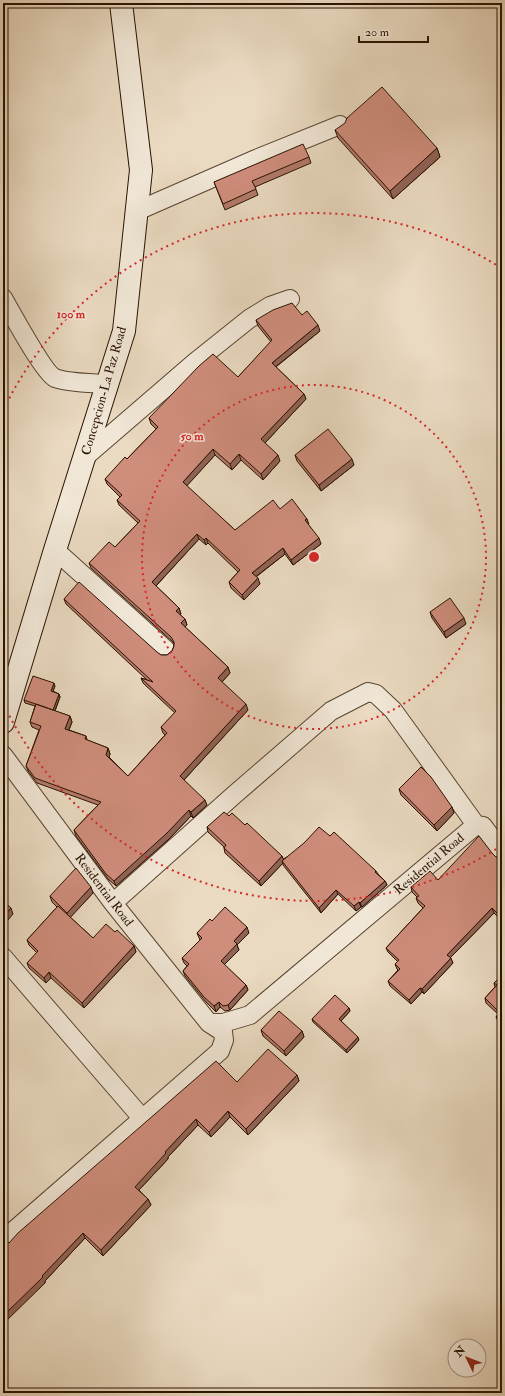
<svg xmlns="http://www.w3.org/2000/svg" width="505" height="1396" viewBox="0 0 505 1396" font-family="'IM FELL Double Pica',serif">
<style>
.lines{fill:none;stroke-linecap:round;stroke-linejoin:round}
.street-casing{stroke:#594430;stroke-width:20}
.secondary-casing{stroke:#291200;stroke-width:24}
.street{stroke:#f1e7d7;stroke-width:18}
.secondary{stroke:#f1e7d7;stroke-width:22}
.wall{fill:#b2796b;stroke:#291200}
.shaded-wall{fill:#916357;stroke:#291200}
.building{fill:#cf8d7c;stroke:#291200}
.ring{fill:none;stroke:#d62828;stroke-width:2;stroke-dasharray:2 4}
.labels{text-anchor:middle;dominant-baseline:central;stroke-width:3;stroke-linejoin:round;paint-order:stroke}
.street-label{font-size:13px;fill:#291200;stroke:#f1e7d7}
.centre{fill:#d62828;stroke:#f1e7d7;stroke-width:2}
.ring-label{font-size:12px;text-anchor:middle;font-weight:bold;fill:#d62828;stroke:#f1e7d7;stroke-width:3;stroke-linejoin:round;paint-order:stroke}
</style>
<rect width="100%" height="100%" fill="#eadac1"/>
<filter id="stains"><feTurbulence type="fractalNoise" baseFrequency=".005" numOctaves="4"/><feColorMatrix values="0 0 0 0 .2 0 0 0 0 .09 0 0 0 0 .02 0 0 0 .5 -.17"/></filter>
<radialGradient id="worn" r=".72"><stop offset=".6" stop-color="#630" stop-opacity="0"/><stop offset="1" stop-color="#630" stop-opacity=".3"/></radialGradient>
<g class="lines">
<defs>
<path id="street" d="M 137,211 L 256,159 L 340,125
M 3,298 C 11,312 44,373 55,378 C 67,383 93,383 107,384
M 85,457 L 194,363 L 249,319 L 270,306 L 290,299
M 55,550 L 166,650
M 3,755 L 113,903 L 209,1023 L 223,1023 L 250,1015 L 476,825
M 113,903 L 234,795 L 331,711 L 368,692 L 376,694 L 393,710 L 476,825 L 483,826 L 502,852
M 3,957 L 142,1118
M 3,1240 L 220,1051 L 224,1040 L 223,1032 L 209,1023"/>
<path id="secondary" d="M 3,722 L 55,550 L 124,331 L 141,170 L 121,3"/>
</defs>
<!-- street casing -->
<use href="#street" class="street-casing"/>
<!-- secondary casing -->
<use href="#secondary" class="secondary-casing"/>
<!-- street -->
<use href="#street" class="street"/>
<!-- secondary -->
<use href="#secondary" class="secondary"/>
</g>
<!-- wall -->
<path class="wall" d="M 335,130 L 437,148 L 440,157 L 393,199 L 338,138 Z
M 309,157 L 311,163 L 255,187 L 258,195 L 225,210 L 214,182 Z
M 302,315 L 320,331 L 276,367 L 304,394 L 306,399 L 265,443 L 280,461 L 263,480 L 241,460 L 232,470 L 215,455 L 186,486 L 235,530 L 280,509 L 307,519 L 308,524 L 321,544 L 293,565 L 285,554 L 256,577 L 260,584 L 244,600 L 231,588 L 229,582 L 238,572 L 208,543 L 206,545 L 199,539 L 156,586 L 179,608 L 181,614 L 180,615 L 185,619 L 187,625 L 185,627 L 228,667 L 230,673 L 222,682 L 248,710 L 184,780 L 207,805 L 193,818 L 191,816 L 169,839 L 116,886 L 108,879 L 76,836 L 74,830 L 98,805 L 37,783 L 28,771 L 26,766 L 39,730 L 32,727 L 30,722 L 35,706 L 25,703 L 24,700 L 55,686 L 53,691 L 59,694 L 60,697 L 55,711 L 70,716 L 72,722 L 69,730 L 86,736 L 87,740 L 108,748 L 110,754 L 109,757 L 128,776 L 165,735 L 163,733 L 161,727 L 175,713 L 143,683 L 141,678 L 147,680 L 66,604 L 64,599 L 161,655 L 167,655 L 172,651 L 174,646 L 174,644 L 173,642 L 91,568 L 89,563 L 115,547 L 138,523 L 119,505 L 117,500 L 120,497 L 107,484 L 105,479 L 127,459 L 156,429 L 151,424 L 149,418 L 238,377 L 271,342 L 258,326 L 256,320 Z
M 295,455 L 354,465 L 321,491 L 297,461 Z
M 430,612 L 466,624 L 446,638 L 432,618 Z
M 399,789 L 452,807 L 454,813 L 437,831 L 401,795 Z
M 229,816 L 245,825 L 282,856 L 283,859 L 330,836 L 376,871 L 378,874 L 385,881 L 387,885 L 362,907 L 361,907 L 356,911 L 338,894 L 321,913 L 283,865 L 283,863 L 261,886 L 225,853 L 224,848 L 224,847 L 208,832 L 207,827 Z
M 492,853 L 496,857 L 502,858 L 502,921 L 494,913 L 450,958 L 453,963 L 424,994 L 422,992 L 411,1004 L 390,986 L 388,981 L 398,970 L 397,969 L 395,964 L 398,962 L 388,952 L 386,948 L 423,908 L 418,903 L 416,898 L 417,897 L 412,892 L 411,887 L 438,880 Z
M 93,893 L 70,917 L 93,938 L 115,932 L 134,946 L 136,952 L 84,1008 L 51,978 L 46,983 L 29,968 L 27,963 L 37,953 L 29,945 L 27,940 L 57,907 L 52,902 L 50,896 Z
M 212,921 L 249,933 L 237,945 L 239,950 L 224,965 L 246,985 L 248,990 L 230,1010 L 225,1011 L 220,1007 L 216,1012 L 206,1002 L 185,976 L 183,971 L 187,966 L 184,963 L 182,958 L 200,940 L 197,933 Z
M 502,975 L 502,1025 L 498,1021 L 496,1017 L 498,1014 L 486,1003 L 485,998 L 495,987 L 494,983 Z
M 349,1008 L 350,1011 L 341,1021 L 359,1040 L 347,1053 L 313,1022 L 312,1019 Z
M 261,1030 L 302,1031 L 304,1037 L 286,1056 L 263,1036 Z
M 297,1075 L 299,1081 L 248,1135 L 230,1117 L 211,1137 L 198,1125 L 168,1157 L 168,1159 L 139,1190 L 148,1199 L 151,1205 L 103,1256 L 85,1238 L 45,1281 L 45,1283 L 9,1243 L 237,1082 Z"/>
<!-- shaded-wall -->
<path class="shaded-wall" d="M 437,148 L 440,157 L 393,199 L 390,191 Z
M 318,325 L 320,331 L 274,368 L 272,363 Z
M 304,394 L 306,399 L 263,445 L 261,439 Z
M 213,449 L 215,455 L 185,488 L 183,482 Z
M 239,454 L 241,460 L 232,470 L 230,464 Z
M 278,455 L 280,461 L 263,480 L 261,474 Z
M 352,459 L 354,465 L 321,491 L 319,485 Z
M 307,519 L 309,524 L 307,525 L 305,520 Z
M 197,534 L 199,539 L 154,588 L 152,582 Z
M 206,538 L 208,543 L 206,545 L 204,540 Z
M 319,538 L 321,544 L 293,565 L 291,560 Z
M 283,548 L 285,554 L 254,578 L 252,573 Z
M 258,578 L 260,584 L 244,600 L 242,595 Z
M 179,608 L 181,614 L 178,617 L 176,611 Z
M 464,618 L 466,624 L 446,638 L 444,632 Z
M 185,619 L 187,625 L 183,629 L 181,623 Z
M 228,667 L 230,673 L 220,684 L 218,678 Z
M 54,683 L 55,686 L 52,694 L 51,691 Z
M 59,694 L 60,697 L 54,713 L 53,710 Z
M 246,704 L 248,710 L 182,782 L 180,776 Z
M 70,716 L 72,722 L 67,734 L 65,729 Z
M 108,748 L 110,754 L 108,760 L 106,755 Z
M 205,800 L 207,805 L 193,818 L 191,812 Z
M 452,807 L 454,813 L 437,831 L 434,825 Z
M 189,810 L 191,816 L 169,839 L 116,886 L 114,881 Z
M 282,856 L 284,861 L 282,861 L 283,863 L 261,886 L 259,881 Z
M 385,881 L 387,885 L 362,907 L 360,903 Z
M 91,887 L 93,893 L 69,919 L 67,913 Z
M 336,890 L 338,894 L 321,913 L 319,908 Z
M 359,902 L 361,907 L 356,911 L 354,906 Z
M 11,908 L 13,914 L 3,926 L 3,917 Z
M 492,908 L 494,913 L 449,959 L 447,955 Z
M 247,927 L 249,933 L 237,945 L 239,950 L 223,966 L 221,961 L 234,941 Z
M 134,946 L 136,952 L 84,1008 L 82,1003 Z
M 451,958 L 453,963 L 424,994 L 422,989 Z
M 49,972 L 51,978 L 46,983 L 44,978 Z
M 246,985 L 248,990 L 230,1010 L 228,1005 Z
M 420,988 L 422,992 L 411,1004 L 409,1000 Z
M 219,1002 L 220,1007 L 216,1012 L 214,1006 Z
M 349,1008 L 350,1011 L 340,1022 L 339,1019 Z
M 302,1031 L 304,1037 L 286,1056 L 284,1051 Z
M 358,1037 L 359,1040 L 347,1053 L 346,1050 Z
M 297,1075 L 299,1081 L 248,1135 L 246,1129 Z
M 228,1111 L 230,1117 L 211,1137 L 209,1132 Z
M 196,1119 L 198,1125 L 168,1157 L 168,1159 L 137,1192 L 135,1187 L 165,1152 Z
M 148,1199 L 151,1205 L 103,1256 L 101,1250 Z
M 83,1233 L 85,1238 L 45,1281 L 45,1283 L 3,1324 L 3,1316 Z"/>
<!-- building -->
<path class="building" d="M 382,87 L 437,148 L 390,191 L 335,130 L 345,123 L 347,118 Z
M 303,144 L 309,157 L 252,181 L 256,189 L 223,204 L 214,182 Z
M 292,303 L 302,315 L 307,311 L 318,325 L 272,363 L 304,394 L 261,439 L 278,455 L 261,474 L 239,454 L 230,464 L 213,449 L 183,482 L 235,530 L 273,500 L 280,509 L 292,499 L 307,519 L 305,520 L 319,538 L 291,560 L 283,548 L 252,573 L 258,578 L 242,595 L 229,582 L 240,570 L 206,538 L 204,540 L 197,534 L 152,582 L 179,608 L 176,611 L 185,619 L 181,623 L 228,667 L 218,678 L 246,704 L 180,776 L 205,800 L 191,812 L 189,810 L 167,833 L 114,881 L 106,874 L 74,830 L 101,802 L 35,778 L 26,766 L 41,726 L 30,722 L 36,704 L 70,716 L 65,729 L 86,736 L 85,739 L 108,748 L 106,755 L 128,776 L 167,733 L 161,727 L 176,711 L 141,678 L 153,682 L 64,599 L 79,582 L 157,652 L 161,655 L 167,655 L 172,651 L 174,646 L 174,642 L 171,637 L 89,563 L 109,542 L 115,547 L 140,521 L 117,500 L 122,495 L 105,479 L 125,457 L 127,459 L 158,427 L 149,418 L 199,366 L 213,354 L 238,377 L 272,340 L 256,320 L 273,310 Z
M 328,429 L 352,459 L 319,485 L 295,455 Z
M 450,598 L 464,618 L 444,632 L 430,612 Z
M 33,676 L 54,683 L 51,691 L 59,694 L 53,710 L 24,700 Z
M 421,767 L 431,777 L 452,807 L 434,825 L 399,789 Z
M 224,812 L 229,816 L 232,813 L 245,825 L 247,823 L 282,856 L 259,881 L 224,848 L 226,845 L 207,827 Z
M 319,827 L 330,836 L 334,832 L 376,871 L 375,872 L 385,881 L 360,903 L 359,902 L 354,906 L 336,890 L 319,908 L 282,861 L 304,843 Z
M 479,836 L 492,853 L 496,857 L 502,858 L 502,918 L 492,908 L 447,955 L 451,958 L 422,989 L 420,988 L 409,1000 L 388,981 L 400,969 L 395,964 L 399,960 L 386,948 L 425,906 L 416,898 L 419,896 L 411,887 L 430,871 L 438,880 Z
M 76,868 L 91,887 L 67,913 L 50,896 Z
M 3,901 L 11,908 L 3,917 Z
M 58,906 L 93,938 L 106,924 L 115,932 L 117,930 L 134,946 L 82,1003 L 49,972 L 44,978 L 27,963 L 38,951 L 27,940 Z
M 225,907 L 247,927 L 234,941 L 237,944 L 221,961 L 246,985 L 228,1005 L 223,1006 L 219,1002 L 214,1006 L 204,997 L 183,971 L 189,964 L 182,958 L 202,938 L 197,933 L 210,919 L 212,921 Z
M 502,975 L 502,1022 L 496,1017 L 500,1013 L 485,998 L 497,985 L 494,983 Z
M 335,995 L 349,1008 L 339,1019 L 358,1037 L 346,1050 L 312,1019 Z
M 279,1011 L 302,1031 L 284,1051 L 261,1030 Z
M 268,1049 L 297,1075 L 246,1129 L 228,1111 L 209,1132 L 196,1119 L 165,1152 L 166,1153 L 135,1187 L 148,1199 L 101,1250 L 83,1233 L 42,1276 L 43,1277 L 3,1316 L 3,1244 L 8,1242 L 9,1243 L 18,1233 L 216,1061 L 237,1082 Z"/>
<!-- distance rings -->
<g class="ring">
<circle cx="314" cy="557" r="172"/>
<path d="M501 846A344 344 0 0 1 4 705M4 409A344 344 0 0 1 501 268"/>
</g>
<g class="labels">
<!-- street labels -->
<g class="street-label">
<text transform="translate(104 391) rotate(-74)">Concepcion-La Paz Road</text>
<text transform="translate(429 864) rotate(-40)">Residential Road</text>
<text transform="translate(104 890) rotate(53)">Residential Road</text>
</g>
</g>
<circle cx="314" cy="557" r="6" class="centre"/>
<g class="ring-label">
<text x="71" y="318">100 m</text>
<text x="192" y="440">50 m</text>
</g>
<!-- margin -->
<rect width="505" height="1396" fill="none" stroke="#eadac1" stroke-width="16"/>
<rect x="4" y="4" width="497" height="1388" fill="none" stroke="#291200" stroke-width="2"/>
<rect x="8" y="8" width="489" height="1380" fill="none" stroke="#291200"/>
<!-- north arrow -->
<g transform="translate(467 1358) rotate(313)"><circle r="19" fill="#f1e7d7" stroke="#a19281"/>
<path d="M0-3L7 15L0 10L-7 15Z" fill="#8f2418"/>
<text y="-6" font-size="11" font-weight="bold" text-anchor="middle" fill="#291200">N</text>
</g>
<!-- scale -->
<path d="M359 36v6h69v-6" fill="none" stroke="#291200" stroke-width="2"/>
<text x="365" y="36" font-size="12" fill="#291200" stroke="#f1e7d7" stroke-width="3" paint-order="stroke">20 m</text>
<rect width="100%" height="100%" filter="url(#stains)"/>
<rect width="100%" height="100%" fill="url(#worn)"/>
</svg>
